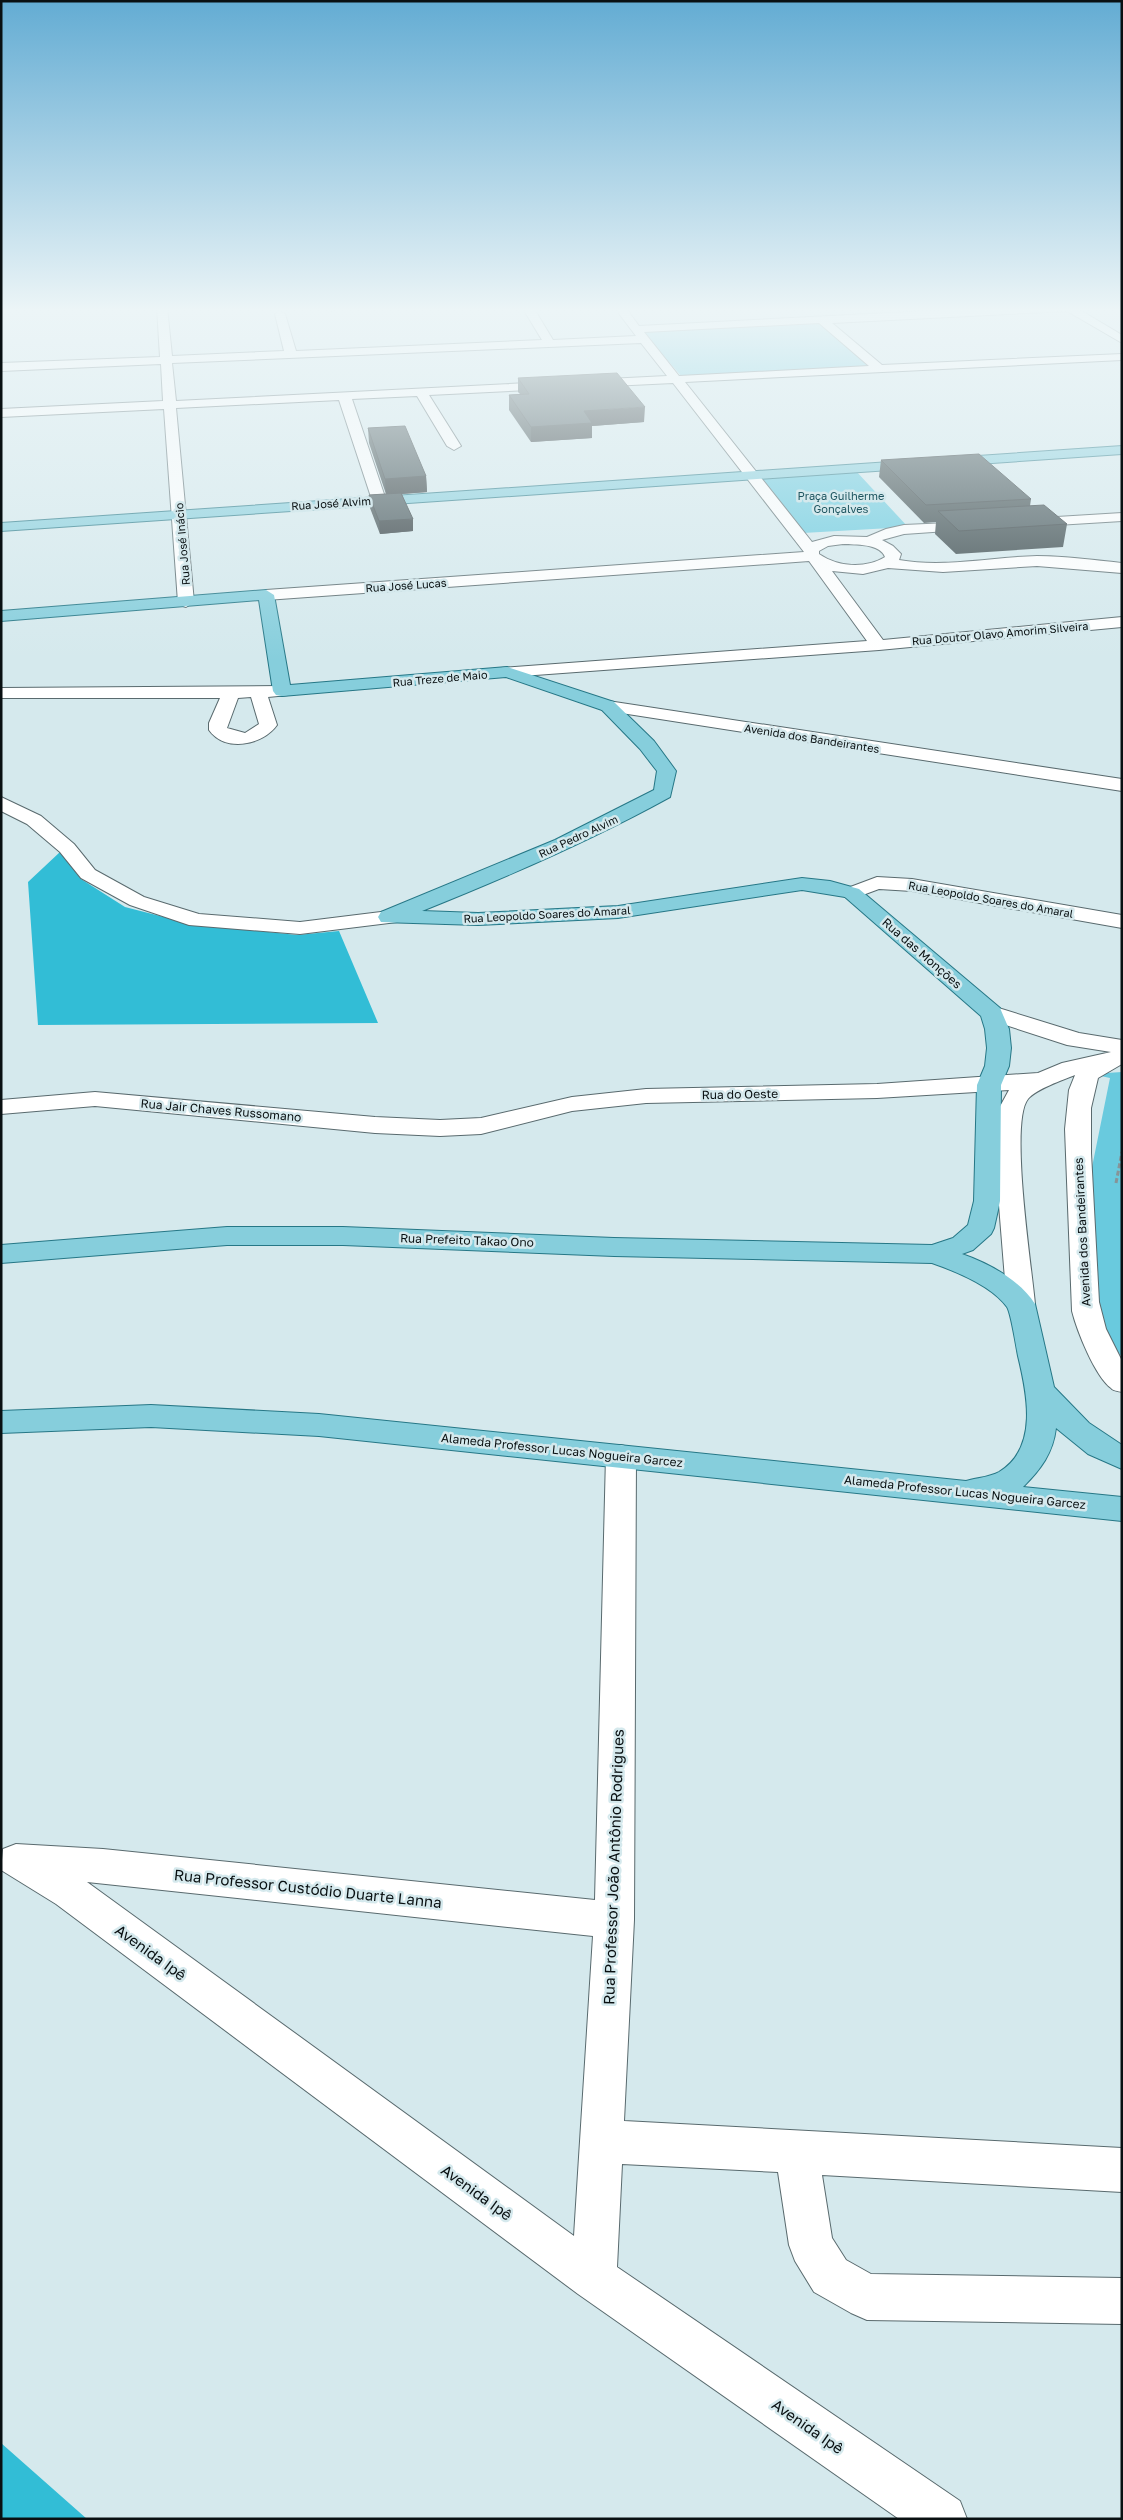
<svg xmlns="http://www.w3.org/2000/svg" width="1123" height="2520" viewBox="0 0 1123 2520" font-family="'Golos Text',sans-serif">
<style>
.green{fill:#69cade}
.forest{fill:#32bdd6}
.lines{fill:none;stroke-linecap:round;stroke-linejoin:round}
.minor-casing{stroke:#596a6e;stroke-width:2}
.major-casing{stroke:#267786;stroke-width:2}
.path{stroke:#869498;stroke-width:3;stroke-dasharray:5 2.5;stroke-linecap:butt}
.minor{fill:#fff;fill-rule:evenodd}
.major{fill:#86cedc;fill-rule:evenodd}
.wall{fill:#38474a}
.shaded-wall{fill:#2e393c}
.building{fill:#415256;stroke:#2e393c}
.labels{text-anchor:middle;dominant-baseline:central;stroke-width:5;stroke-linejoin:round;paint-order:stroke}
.far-park-label{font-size:11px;fill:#1e5560;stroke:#d5e9ed}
.far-street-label{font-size:11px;fill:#091012;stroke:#d5e9ed}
.street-label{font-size:12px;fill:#091012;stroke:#d5e9ed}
.near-street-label{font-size:15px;fill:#091012;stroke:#d5e9ed}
</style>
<rect width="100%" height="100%" fill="#d5e9ed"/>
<!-- green -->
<path class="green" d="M 820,322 L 871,366 L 682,377 L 641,330 Z
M 856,471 L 908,527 L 803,533 L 758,477 Z
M 1122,1072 L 1122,1357 L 1093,1320 L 1089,1182 L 1110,1078 L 1091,1074 Z"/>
<!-- forest -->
<path class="forest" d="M 60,852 L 81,879 L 125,907 L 191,924 L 297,935 L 339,931 L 378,1023 L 38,1025 L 28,882 Z
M 1,2443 L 87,2519 L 1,2519 Z"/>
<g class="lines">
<defs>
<path id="minor" d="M 157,307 L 167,307 L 172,356 L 284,351 L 275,314 L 280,311 L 285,314 L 296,351 L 542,340 L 522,307 L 533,307 L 553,340 L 636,336 L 614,307 L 625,307 L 639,326 L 1005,307 L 1084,307 L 1080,310 L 1122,335 L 1122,343 L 1067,311 L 832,323 L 882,365 L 1122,354 L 1122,360 L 685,382 L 812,542 L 834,536 L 867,537 L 886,529 L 904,525 L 971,522 L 976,523 L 978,526 L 976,529 L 904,534 L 882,540 L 893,546 L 901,554 L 899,560 C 945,568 991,557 1037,556 C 1065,556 1094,560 1122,563 L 1122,573 L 1037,566 L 943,572 L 888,568 L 863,574 L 832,571 L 883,640 L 1122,617 L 1122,627 L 879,650 L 507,677 L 501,676 L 498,672 L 501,668 L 867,641 L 809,561 L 266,600 L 258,595 L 266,590 L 804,552 L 673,383 L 429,395 L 461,446 L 454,450 L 447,446 L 417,396 L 352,399 L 386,500 L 379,504 L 372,500 L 339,400 L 176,408 L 194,602 L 186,607 L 180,605 L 178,602 L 164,409 L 1,417 L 1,409 L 163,401 L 161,364 L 1,371 L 1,363 L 160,357 ZM 819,323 L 869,366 L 679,376 L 644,332 ZM 641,343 L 667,376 L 176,401 L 172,363 ZM 843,544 C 855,545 880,543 885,557 C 865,569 838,567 819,554 L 819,551 L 828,546 Z
M 325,307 L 336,307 L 336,308 L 331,311 Z
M 1122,513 L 1122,521 L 1024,527 L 1017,523 L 1024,519 Z
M 282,686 L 288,687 L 291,691 L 288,695 L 268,697 L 277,725 C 263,745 225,753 209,730 L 209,723 L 220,698 L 1,698 L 1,688 ZM 251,697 L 259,724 L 245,733 L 227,728 L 238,698 Z
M 608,701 L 1122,779 L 1122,791 L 602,710 L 599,706 L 602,702 Z
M 1,797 L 41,816 L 74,844 L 95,870 L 144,897 L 199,914 L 300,922 L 389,911 L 397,912 L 400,917 L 397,922 L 389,923 L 300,934 L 189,925 L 130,905 L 81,878 L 60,852 L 27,824 L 1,811 Z
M 877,877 L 912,879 L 1122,915 L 1122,928 L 912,891 L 879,889 L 852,899 L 845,897 L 841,893 L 845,889 Z
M 992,1006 L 1079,1033 L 1122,1040 L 1122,1064 L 1098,1078 L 1091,1108 L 1091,1153 L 1099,1302 L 1106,1329 L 1122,1361 L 1122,1392 C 1118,1391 1113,1391 1111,1388 C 1095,1376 1077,1331 1072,1311 L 1065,1129 L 1069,1090 L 1075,1075 C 1063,1080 1036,1089 1028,1099 C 1009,1122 1032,1269 1035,1304 L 1031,1311 L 1021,1313 L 1011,1311 L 1007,1304 L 994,1143 L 997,1112 L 1009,1090 L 877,1098 L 646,1103 L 572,1111 L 481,1134 L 440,1136 L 375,1133 L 95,1106 L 1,1114 L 1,1100 L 95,1092 L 375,1117 L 440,1120 L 481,1118 L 572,1097 L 646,1089 L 877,1084 L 1038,1073 L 1062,1063 L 1111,1052 L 1067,1045 L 984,1018 L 980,1013 L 984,1008 Z
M 621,1445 L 632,1448 L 636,1456 L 634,1920 L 624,2121 L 1122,2148 L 1122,2192 L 822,2175 L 832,2238 L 846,2260 L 871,2274 L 1122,2278 L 1122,2324 L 867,2320 L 851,2313 L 814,2292 L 795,2261 L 789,2245 L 778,2172 L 622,2164 L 617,2267 L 960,2501 L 967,2519 L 899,2519 L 578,2294 L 56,1904 L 1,1870 L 3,1849 L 16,1844 L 103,1849 L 595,1900 L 606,1456 L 610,1448 ZM 87,1882 L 593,1936 L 574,2236 Z"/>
<path id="major" d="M 1122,446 L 1122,454 L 1,531 L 1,523 Z
M 266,590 L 274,595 L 290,685 L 507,667 L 614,702 L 654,741 L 676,771 L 670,797 C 590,841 507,877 422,911 L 478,913 L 618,906 L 802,878 L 830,881 L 859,889 L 1000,1008 L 1009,1029 L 1011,1048 L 1009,1066 L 1001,1085 L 1000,1201 L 994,1228 L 991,1234 L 973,1250 L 962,1254 C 988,1263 1020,1280 1035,1304 L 1054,1387 L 1089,1423 L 1122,1445 L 1122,1469 L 1088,1454 L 1056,1428 C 1053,1453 1041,1469 1023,1487 L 1122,1497 L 1122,1521 L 319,1436 L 151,1427 L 1,1433 L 1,1411 L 151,1405 L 319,1414 L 966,1481 C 976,1478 990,1477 999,1472 C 1039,1448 1027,1393 1018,1356 C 1016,1346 1011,1313 1007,1307 C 992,1286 955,1271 932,1263 L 614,1256 L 343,1245 L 227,1245 L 1,1263 L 1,1245 L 227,1227 L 343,1227 L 614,1238 L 932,1245 L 953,1238 L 968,1225 L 974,1201 L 977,1085 L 985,1066 L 987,1048 L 985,1029 L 981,1016 L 845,897 L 802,890 L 618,918 L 478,925 L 381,922 L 378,917 L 381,912 L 555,840 L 654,790 L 657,771 L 640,749 L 602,710 L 506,677 L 282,696 L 276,695 L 273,691 L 259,600 L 1,621 L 1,611 Z"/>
</defs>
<!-- minor casing -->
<use href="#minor" class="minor-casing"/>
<!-- major casing -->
<use href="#major" class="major-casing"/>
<!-- path -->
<path class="path" d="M 1116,1183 L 1122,1152"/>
<!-- minor -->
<use href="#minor" class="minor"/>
<!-- major -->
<use href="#major" class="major"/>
</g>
<!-- wall -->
<path class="wall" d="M 518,378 L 644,422 L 592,426 L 592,438 L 531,442 L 509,410 L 509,395 L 520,394 L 518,392 Z
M 368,428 L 426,476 L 427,492 L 402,494 L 413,531 L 380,534 L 370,508 L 369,495 L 386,494 L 369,443 Z
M 881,460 L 1031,499 L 1030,506 L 1067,524 L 1063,547 L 956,554 L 935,534 L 936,522 L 924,523 L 879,477 Z"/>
<!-- shaded-wall -->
<path class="shaded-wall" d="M 645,407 L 644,422 L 592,426 L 592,438 L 531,442 L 531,427 L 584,411 Z
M 426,476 L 427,492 L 386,495 L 385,479 Z
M 413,519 L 413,531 L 380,534 L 379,521 Z"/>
<!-- building -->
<path class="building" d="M 617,373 L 645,407 L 584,411 L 592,423 L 531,427 L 509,395 L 529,394 L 518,378 Z
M 405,426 L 426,476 L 385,479 L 368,428 Z
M 979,454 L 1031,499 L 926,505 L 881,460 Z
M 401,493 L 413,519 L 379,521 L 369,495 Z
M 1044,505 L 1067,524 L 959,531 L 938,511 Z"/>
<!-- sky -->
<linearGradient id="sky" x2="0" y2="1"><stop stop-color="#63acd3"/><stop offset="0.47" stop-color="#ecf5f7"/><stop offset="1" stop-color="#ecf5f7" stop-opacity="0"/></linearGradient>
<rect width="1123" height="660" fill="url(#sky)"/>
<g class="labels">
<!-- far-park labels -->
<g class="far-park-label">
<text x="841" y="495">Praça Guilherme<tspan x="841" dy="13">Gonçalves</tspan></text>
</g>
<!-- far-street labels -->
<g class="far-street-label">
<text transform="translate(331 503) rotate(-4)">Rua José Alvim</text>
<text transform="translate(182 544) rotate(-95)">Rua José Inácio</text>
<text transform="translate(406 585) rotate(-4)">Rua José Lucas</text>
<text transform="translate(1000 633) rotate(-5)">Rua Doutor Olavo Amorim Silveira</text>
<text transform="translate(440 678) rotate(-5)">Rua Treze de Maio</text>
<text transform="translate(812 738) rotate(9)">Avenida dos Bandeirantes</text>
<text transform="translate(578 836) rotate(-25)">Rua Pedro Alvim</text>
<text transform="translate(991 899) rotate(10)">Rua Leopoldo Soares do Amaral</text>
<text transform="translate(547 914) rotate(-3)">Rua Leopoldo Soares do Amaral</text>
</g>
<!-- street labels -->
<g class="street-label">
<text transform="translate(922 953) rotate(41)">Rua das Monções</text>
<text transform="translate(740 1094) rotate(-1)">Rua do Oeste</text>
<text transform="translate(221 1110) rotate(5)">Rua Jair Chaves Russomano</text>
<text transform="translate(1082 1232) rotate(-93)">Avenida dos Bandeirantes</text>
<text transform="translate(467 1240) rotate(2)">Rua Prefeito Takao Ono</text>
<text transform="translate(562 1450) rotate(6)">Alameda Professor Lucas Nogueira Garcez</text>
<text transform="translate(965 1492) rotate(6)">Alameda Professor Lucas Nogueira Garcez</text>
</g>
<!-- near-street labels -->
<g class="near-street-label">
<text transform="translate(613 1867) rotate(-88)">Rua Professor João Antônio Rodrigues</text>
<text transform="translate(308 1888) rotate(6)">Rua Professor Custódio Duarte Lanna</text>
<text transform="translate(151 1952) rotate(36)">Avenida Ipê</text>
<text transform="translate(477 2192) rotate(36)">Avenida Ipê</text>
<text transform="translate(808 2426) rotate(35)">Avenida Ipê</text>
</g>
</g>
<!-- border -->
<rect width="1123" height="2520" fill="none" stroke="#091012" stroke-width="5"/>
</svg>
